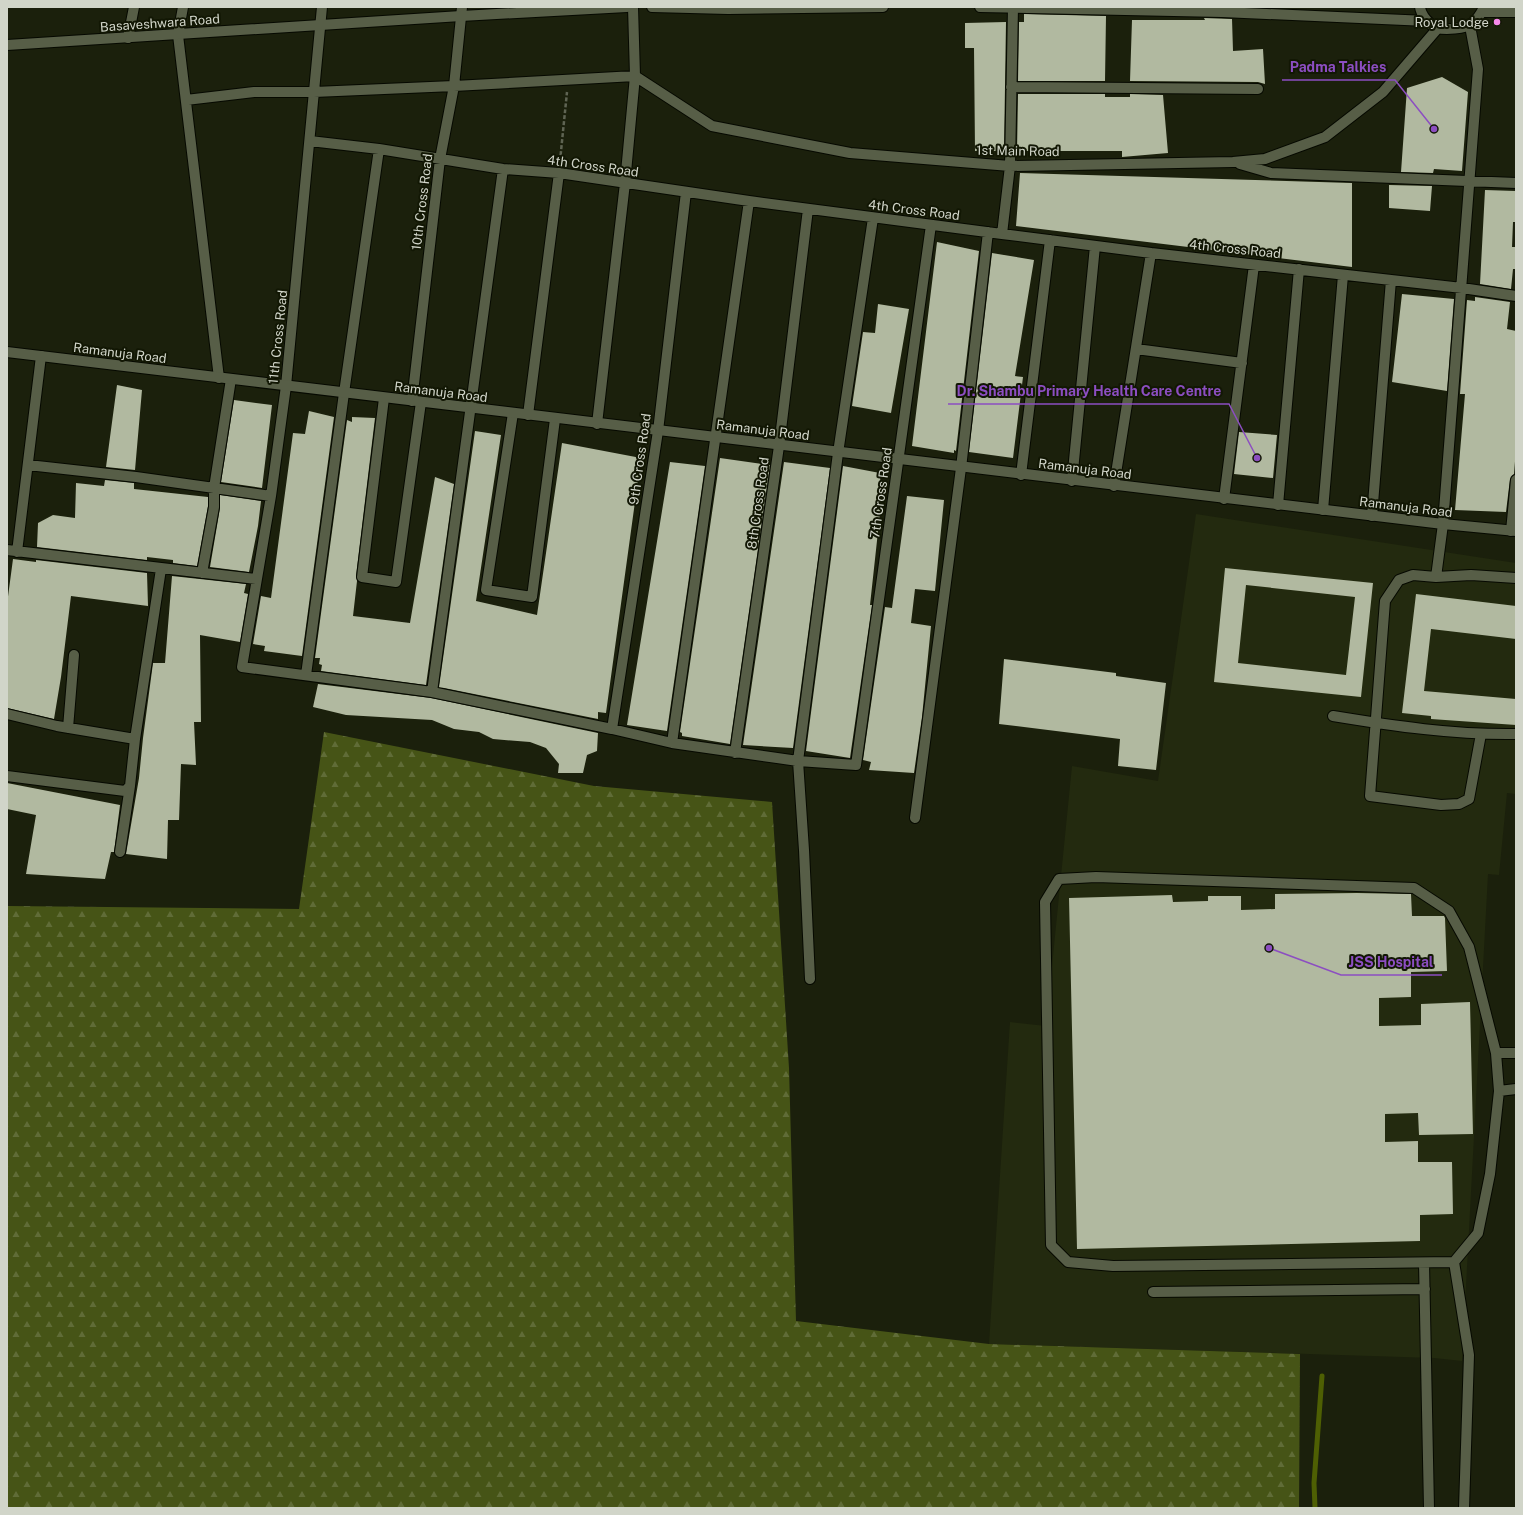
<svg xmlns="http://www.w3.org/2000/svg" width="1523" height="1515" viewBox="0 0 1523 1515" font-family="'Public Sans',sans-serif">
<style>
.built{fill:#232a0f}
.forest{fill:url(#forest-firs)}
.lines{fill:none;stroke-linecap:round;stroke-linejoin:round}
.stream{stroke:#4e5f03;stroke-width:5}
.building{fill:#b1b9a0;fill-rule:evenodd}
.lane-casing{stroke:#060900;stroke-width:12}
.street-casing{stroke:#060900;stroke-width:12}
.secondary-casing{stroke:#060900;stroke-width:12}
.path{stroke:#5f6453;stroke-width:2.5;stroke-dasharray:4 2;stroke-linecap:butt}
.lane{stroke:#575e47;stroke-width:10}
.street{stroke:#575e47;stroke-width:10}
.secondary{stroke:#575e47;stroke-width:10}
.poi-dot{fill:#f788eb;stroke:#121704;stroke-width:1.5}
.labels{text-anchor:middle;dominant-baseline:central;stroke-width:4;stroke-linejoin:round;paint-order:stroke}
.poi-label{font-size:13px;fill:#d1d5c9;stroke:#121704;text-anchor:end}
.street-label{font-size:13px;fill:#d1d5c9;stroke:#121704}
.leader{fill:none;stroke:#8c4ec1;stroke-width:1.5}
.callout-dot{fill:#8c4ec1;stroke:#121704;stroke-width:1.5}
.callout-label{font-size:14px;text-anchor:middle;font-weight:bold;fill:#8c4ec1;stroke:#121704;stroke-width:4;stroke-linejoin:round;paint-order:stroke}
</style>
<defs>
<pattern id="forest-firs" width="22" height="20" patternUnits="userSpaceOnUse"><rect width="22" height="20" fill="#465416"/><path d="M5 1l3.5 6h-7zM16 11l3.5 6h-7z" fill="#606c37"/></pattern>
</defs>
<rect width="100%" height="100%" fill="#1b200c"/>
<!-- built -->
<path class="built" d="M 1196,514 L 1516,563 L 1516,794 L 1507,793 L 1499,875 L 1488,874 L 1462,1361 L 1434,1358 L 989,1344 L 1010,1022 L 1046,1026 L 1072,766 L 1158,781 Z"/>
<!-- forest -->
<path class="forest" d="M 324,732 L 594,786 L 772,802 L 789,1068 L 796,1321 L 989,1344 L 1300,1354 L 1299,1508 L 7,1508 L 7,906 L 299,909 Z"/>
<g class="lines">
<!-- stream -->
<path class="stream" d="M 1315,1508 L 1314,1483 L 1322,1376"/>
</g>
<!-- building -->
<path class="building" d="M 1024,14 L 1106,16 L 1105,81 L 1018,81 L 1019,22 L 1024,22 Z
M 1204,18 L 1232,19 L 1233,51 L 1263,49 L 1265,84 L 1258,82 L 1130,81 L 1132,20 L 1205,20 Z
M 1006,22 L 1004,151 L 975,151 L 974,48 L 965,48 L 965,23 Z
M 1442,77 L 1468,92 L 1462,171 L 1434,169 L 1433,173 L 1401,172 L 1407,88 Z
M 1018,94 L 1105,94 L 1105,97 L 1130,97 L 1130,94 L 1163,95 L 1168,153 L 1122,157 L 1122,151 L 1017,151 Z
M 1020,173 L 1352,183 L 1352,267 L 1016,226 Z
M 1389,185 L 1432,186 L 1430,211 L 1389,208 Z
M 1485,190 L 1516,191 L 1516,222 L 1513,222 L 1512,247 L 1516,247 L 1516,269 L 1513,269 L 1511,289 L 1480,284 Z
M 937,242 L 979,251 L 956,451 L 954,450 L 954,453 L 912,446 Z
M 992,253 L 1034,260 L 1015,376 L 1023,377 L 1013,458 L 969,452 Z
M 1402,294 L 1454,299 L 1447,391 L 1392,382 Z
M 1475,297 L 1510,302 L 1507,329 L 1516,331 L 1516,449 L 1514,474 L 1510,479 L 1506,512 L 1455,510 L 1465,394 L 1460,394 L 1467,300 L 1475,301 Z
M 878,304 L 909,309 L 891,413 L 852,406 L 863,332 L 875,333 Z
M 117,385 L 142,390 L 135,470 L 106,467 Z
M 234,400 L 272,405 L 262,488 L 221,482 Z
M 309,411 L 334,417 L 302,656 L 264,651 L 265,646 L 253,644 L 261,596 L 271,598 L 293,433 L 305,434 Z
M 352,417 L 375,418 L 356,576 L 357,581 L 353,616 L 410,623 L 435,477 L 454,484 L 426,685 L 321,671 L 322,665 L 319,664 L 320,658 L 315,658 L 347,420 L 352,422 Z
M 475,431 L 501,435 L 476,601 L 537,615 L 562,443 L 641,458 L 606,713 L 598,712 L 598,719 L 439,687 Z
M 1239,432 L 1277,435 L 1273,478 L 1234,474 Z
M 720,458 L 770,465 L 730,744 L 682,736 L 682,733 L 680,732 Z
M 670,462 L 705,466 L 667,731 L 627,725 Z
M 784,462 L 830,468 L 793,748 L 743,745 Z
M 843,466 L 880,473 L 881,504 L 870,605 L 872,605 L 850,758 L 806,751 Z
M 105,480 L 134,483 L 134,489 L 208,497 L 208,506 L 197,566 L 173,563 L 173,560 L 147,557 L 147,560 L 37,547 L 38,523 L 53,515 L 75,518 L 76,483 L 104,486 Z
M 220,495 L 261,501 L 258,526 L 249,572 L 210,567 L 220,508 Z
M 907,496 L 944,500 L 935,591 L 915,589 L 911,623 L 931,626 L 922,717 L 914,773 L 869,770 L 871,762 L 863,760 L 885,607 L 892,608 Z
M 13,559 L 36,562 L 36,560 L 147,573 L 148,606 L 71,596 L 61,677 L 54,719 L 7,708 L 7,604 Z
M 1225,568 L 1373,583 L 1361,697 L 1214,682 ZM 1246,585 L 1355,597 L 1346,675 L 1238,663 Z
M 172,576 L 246,584 L 244,593 L 248,594 L 240,642 L 200,635 L 201,722 L 194,722 L 196,765 L 181,764 L 179,820 L 168,820 L 167,859 L 126,854 L 139,778 L 143,738 L 153,663 L 165,663 Z
M 1416,594 L 1516,606 L 1516,639 L 1431,629 L 1424,691 L 1516,699 L 1516,725 L 1431,719 L 1431,716 L 1402,713 Z
M 1004,659 L 1116,673 L 1116,676 L 1166,683 L 1156,770 L 1118,766 L 1120,739 L 999,724 Z
M 318,684 L 431,698 L 598,733 L 597,751 L 587,755 L 583,773 L 558,773 L 559,764 L 546,748 L 530,742 L 493,739 L 479,732 L 454,729 L 432,720 L 346,715 L 313,707 Z
M 7,783 L 120,805 L 114,852 L 111,852 L 105,879 L 26,874 L 36,815 L 7,809 Z
M 1357,893 L 1411,894 L 1412,916 L 1444,916 L 1445,918 L 1447,971 L 1411,972 L 1411,997 L 1379,998 L 1379,1026 L 1421,1025 L 1421,1004 L 1470,1002 L 1473,1134 L 1419,1135 L 1418,1113 L 1385,1114 L 1385,1142 L 1418,1141 L 1418,1162 L 1452,1162 L 1453,1214 L 1420,1215 L 1420,1241 L 1077,1249 L 1069,898 L 1172,895 L 1173,902 L 1208,901 L 1208,896 L 1241,896 L 1241,910 L 1275,909 L 1275,894 Z"/>
<g class="lines">
<defs>
<path id="lane" d="M 1436,577 L 1443,524
M 1333,716 C 1394,726 1454,735 1516,734
M 1481,734 L 1469,799 L 1459,804 L 1441,805 L 1370,796 L 1385,601 L 1399,580 L 1413,575 L 1436,577 L 1471,575 L 1516,578
M 1096,877 L 1414,888 L 1449,911 L 1469,947 L 1496,1053 L 1499,1091 L 1490,1174 L 1478,1233 L 1454,1262 L 1113,1266 L 1068,1262 L 1051,1245 L 1045,902 L 1059,879 Z
M 1496,1053 L 1516,1053
M 1499,1091 L 1516,1089
M 1454,1262 L 1469,1355 L 1464,1508
M 1424,1263 L 1429,1508
M 1153,1292 L 1425,1289"/>
<path id="street" d="M 183,7 L 178,35 L 219,378
M 322,7 L 286,386 L 271,496 L 242,667 L 432,692 L 612,729 L 672,743 L 798,761 L 856,765 L 931,225
M 633,7 L 635,76 L 712,126 L 850,153 L 1010,166 L 1233,162 L 1265,159 L 1325,137 L 1383,92 L 1438,28
M 128,38 L 134,7
M 1011,87 L 1258,89
M 186,100 L 254,92 L 314,92 L 454,86 L 635,76 L 625,183 L 597,424
M 310,141 L 379,149 L 503,169 L 559,173 L 749,201 L 1002,234 L 1151,253 L 1462,288 L 1516,296
M 1240,164 L 1271,173 L 1516,183
M 1002,234 L 1010,166 L 1013,7
M 1136,349 L 1242,363
M 384,398 L 362,577 L 396,582 L 421,402
M 412,401 L 440,159 L 454,86 L 462,7
M 513,413 L 486,590 L 532,597 L 555,419
M 528,415 L 559,173
M 28,465 L 136,477 L 271,496
M 1021,475 L 1050,240
M 1072,481 L 1095,246
M 1114,486 L 1151,253
M 1224,499 L 1254,265
M 1278,505 L 1299,269
M 1323,510 L 1343,275
M 1372,516 L 1391,280
M 1443,524 L 1478,69 L 1470,26
M 1511,531 L 1516,480
M 7,550 L 256,579
M 17,552 L 41,356
M 202,573 L 214,507 L 214,488 L 231,379
M 306,675 L 344,393 L 379,149
M 432,692 L 503,169
M 7,714 L 57,726 L 135,739 L 130,786 L 125,791 L 7,776
M 68,728 L 74,655
M 612,729 L 658,431 L 686,192
M 135,739 L 161,569
M 672,743 L 749,201
M 735,753 L 779,446 L 808,209
M 915,818 L 961,468 L 988,232
M 120,852 L 130,786
M 810,979 L 804,850 L 798,761 L 838,453 L 873,218"/>
<path id="secondary" d="M 652,7 L 728,9 L 883,7
M 980,7 L 1222,12 L 1427,21
M 1420,7 C 1421,15 1429,25 1437,28 C 1445,30 1465,29 1471,24 C 1477,20 1481,14 1484,7
M 1482,12 L 1516,12
M 7,45 L 461,16 L 627,7
M 7,352 L 1443,524 L 1516,531"/>
</defs>
<!-- lane casing -->
<use href="#lane" class="lane-casing"/>
<!-- street casing -->
<use href="#street" class="street-casing"/>
<!-- secondary casing -->
<use href="#secondary" class="secondary-casing"/>
<!-- path -->
<path class="path" d="M 560,161 L 567,92"/>
<!-- lane -->
<use href="#lane" class="lane"/>
<!-- street -->
<use href="#street" class="street"/>
<!-- secondary -->
<use href="#secondary" class="secondary"/>
</g>
<!-- markers -->
<circle class="poi-dot" cx="1497" cy="22" r="4"/>
<g class="labels">
<!-- poi labels -->
<g class="poi-label">
<text x="1489" y="22">Royal Lodge</text>
</g>
<!-- street labels -->
<g class="street-label">
<text transform="translate(160 23) rotate(-4)">Basaveshwara Road</text>
<text transform="translate(1018 151) rotate(1)">1st Main Road</text>
<text transform="translate(593 166) rotate(8)">4th Cross Road</text>
<text transform="translate(422 202) rotate(-83)">10th Cross Road</text>
<text transform="translate(914 210) rotate(7)">4th Cross Road</text>
<text transform="translate(1235 249) rotate(6)">4th Cross Road</text>
<text transform="translate(278 337) rotate(-84)">11th Cross Road</text>
<text transform="translate(120 353) rotate(7)">Ramanuja Road</text>
<text transform="translate(441 392) rotate(7)">Ramanuja Road</text>
<text transform="translate(763 430) rotate(7)">Ramanuja Road</text>
<text transform="translate(640 459) rotate(-82)">9th Cross Road</text>
<text transform="translate(1085 469) rotate(7)">Ramanuja Road</text>
<text transform="translate(881 493) rotate(-82)">7th Cross Road</text>
<text transform="translate(758 503) rotate(-82)">8th Cross Road</text>
<text transform="translate(1406 507) rotate(7)">Ramanuja Road</text>
</g>
</g>
<!-- callouts -->
<path class="leader" d="M1434 129L1395 80H1282M1257 458L1229 404H948M1269 948L1341 975H1442"/>
<g class="callout-dot">
<circle cx="1434" cy="129" r="4"/>
<circle cx="1257" cy="458" r="4"/>
<circle cx="1269" cy="948" r="4"/>
</g>
<g class="callout-label">
<text x="1338" y="72">Padma Talkies</text>
<text x="1089" y="396">Dr. Shambu Primary Health Care Centre</text>
<text x="1391" y="967">JSS Hospital</text>
</g>
<!-- border -->
<rect width="1523" height="1515" fill="none" stroke="#d1d5c9" stroke-width="16"/>
</svg>
